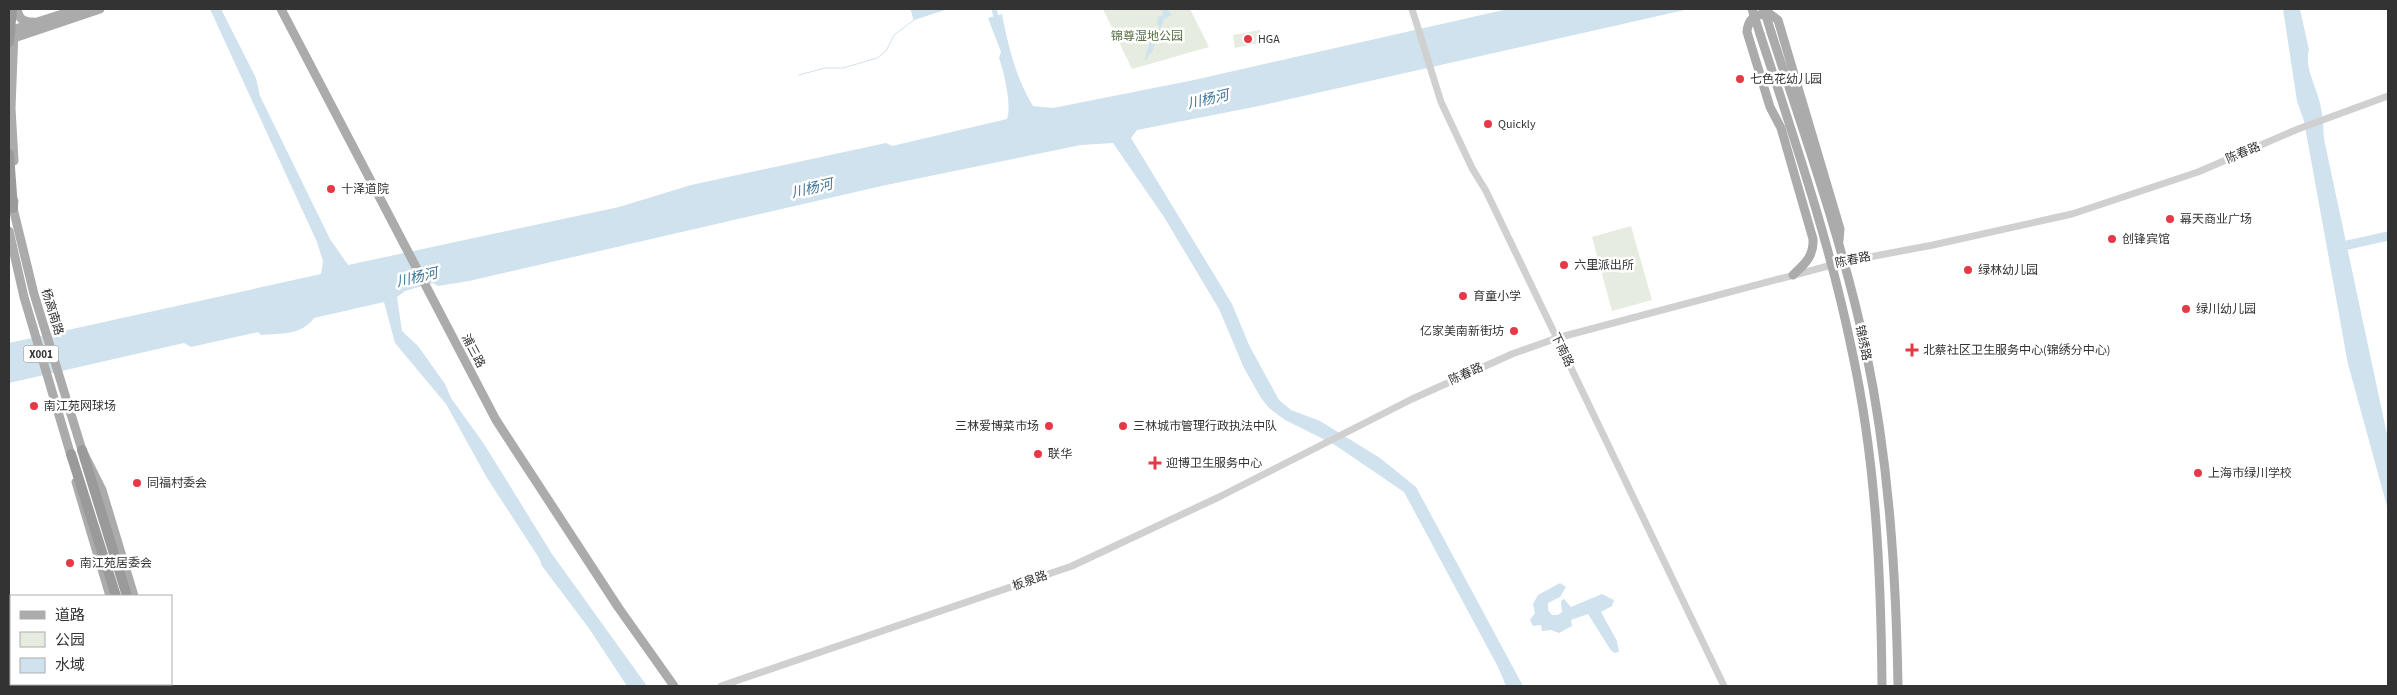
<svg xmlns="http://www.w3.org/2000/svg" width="2397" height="695" viewBox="0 0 2397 695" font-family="'Source Sans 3','Noto Sans SC',sans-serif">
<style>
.green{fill:#e6ecdf}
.water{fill:#cfe2ee}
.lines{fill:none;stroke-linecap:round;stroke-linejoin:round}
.stream{stroke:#cfe2ee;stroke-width:1}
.canal{stroke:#cfe2ee;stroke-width:5}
.river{stroke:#cfe2ee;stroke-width:9}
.minor{stroke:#d0d0d0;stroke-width:7}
.major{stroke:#ababab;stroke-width:9}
.highway{stroke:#9a9a9a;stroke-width:10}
.major-bridge{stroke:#ababab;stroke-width:9}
.highway-bridge{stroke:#9a9a9a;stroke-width:10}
.poi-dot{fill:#e63946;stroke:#fff;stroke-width:2}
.labels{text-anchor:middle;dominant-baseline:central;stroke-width:5;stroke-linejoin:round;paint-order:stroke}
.shield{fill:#fff;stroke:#707070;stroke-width:1}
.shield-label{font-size:11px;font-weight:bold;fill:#333}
.park-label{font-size:12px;fill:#56703f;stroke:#fff}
.poi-label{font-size:12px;fill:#333;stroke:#fff;text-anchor:start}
.street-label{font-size:12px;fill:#333;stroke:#fff}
.water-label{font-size:14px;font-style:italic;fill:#3f7597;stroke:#fff}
</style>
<rect width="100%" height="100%" fill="#fff"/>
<!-- green -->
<path class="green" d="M 1103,9 L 1190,9 L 1209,47 L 1132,69 Z
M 1260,30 L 1262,42 L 1235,48 L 1233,35 Z
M 1631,226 L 1652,300 L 1612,311 L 1592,237 Z"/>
<!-- water -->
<path class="water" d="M 210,9 L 221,9 L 256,78 L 260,96 L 330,239 L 348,265 L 619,207 L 691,185 L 886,143 L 892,146 L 1007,119 C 1012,105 1004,72 999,58 L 1001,52 L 988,18 L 1002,14 C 1008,45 1016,79 1033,106 L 1053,108 L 1194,80 L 1508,9 L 1689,9 L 1259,106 L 1137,130 L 1131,138 L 1232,304 L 1249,345 L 1279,400 L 1291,410 L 1320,421 L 1380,458 L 1416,487 L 1523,686 L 1506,686 L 1498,667 L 1404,492 L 1335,445 L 1285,420 L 1269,408 L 1261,398 L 1244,368 L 1219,309 L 1164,217 L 1113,143 L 1081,145 L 886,185 L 469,281 L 438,286 L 433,283 L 405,291 L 397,297 L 402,331 L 418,346 L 445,384 L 451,398 L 484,444 L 552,554 L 647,686 L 627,686 L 588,627 L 542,566 L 539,558 L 487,478 L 446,404 L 395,343 L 384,302 L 314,318 C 301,336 280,333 261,335 L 258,332 L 191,347 L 184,343 L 9,383 L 9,343 L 321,274 L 323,261 L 317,242 Z
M 911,9 L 948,9 L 914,20 Z
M 1160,9 L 1168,10 L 1172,15 L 1164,19 L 1153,50 L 1144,62 L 1149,44 L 1160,27 L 1157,24 L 1158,17 L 1164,15 Z
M 2283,9 L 2300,9 L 2309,50 C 2304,66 2315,84 2319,100 C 2323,113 2323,126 2324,139 L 2388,439 L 2388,510 L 2348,364 L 2304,121 L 2297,101 Z
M 1560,583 L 1566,587 L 1560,597 L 1548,603 L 1548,610 L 1552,615 L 1558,615 L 1562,612 L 1561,601 L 1564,599 L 1571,607 L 1602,594 L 1614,600 L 1612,606 L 1601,612 L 1617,641 L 1619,652 L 1614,653 L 1610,649 L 1588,614 L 1571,620 L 1572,626 L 1559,633 L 1551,630 L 1542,631 L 1541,625 L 1533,626 L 1530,620 L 1535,613 L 1533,604 L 1538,595 Z"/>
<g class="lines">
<!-- stream -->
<path class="stream" d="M 799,75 L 825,68 L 843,68 L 877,58 L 886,51 L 894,35 L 914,20 L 911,9"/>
<!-- canal -->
<path class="canal" d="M 994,9 L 997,20"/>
<!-- river -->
<path class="river" d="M 2334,248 L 2388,236"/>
<!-- minor -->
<path class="minor" d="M 1412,9 L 1441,102 L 1472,168 L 1486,191 L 1724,686
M 88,686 L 105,684
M 721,686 L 1072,566 L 1219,497 L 1412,399 L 1512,354 L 1557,338 L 1843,262 L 1933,245 L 2072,214 L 2198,172 L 2298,129 L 2388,96"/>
<!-- major -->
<path class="major" d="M 17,9 C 19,19 23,22 33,22
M 281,9 L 496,420 L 618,607 L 674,686
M 9,31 L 78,9
M 1771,32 C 1805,137 1843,243 1866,351 C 1889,462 1896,573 1898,686
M 1760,34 C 1794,138 1830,243 1852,351 C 1876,461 1881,574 1882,686
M 11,39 L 100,9
M 14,161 L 11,108 L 14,31
M 14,201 L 13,208 L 34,294 L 82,450 L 102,490 L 134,596
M 9,231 L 24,297 L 72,459
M 1793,275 C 1805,264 1814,256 1813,239 L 1781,128 L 1770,107 L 1747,32 C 1748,18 1756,13 1770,14 L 1778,20 L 1840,229 L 1839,241
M 76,482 L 110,596"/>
<!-- highway -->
<path class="highway" d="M 9,154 L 13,208
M 82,450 L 127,596
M 71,454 L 116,596
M 143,684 L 144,686
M 154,684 L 154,686"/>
<!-- major-bridge -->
<path class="major-bridge" d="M 1752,9 L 1760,34
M 1764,9 L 1771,32"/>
<!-- highway-bridge -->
<path class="highway-bridge" d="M 9,42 L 12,9"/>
</g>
<!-- markers -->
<g class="poi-dot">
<circle cx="1248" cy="39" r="5"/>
<circle cx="1740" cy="79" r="5"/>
<circle cx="1488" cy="124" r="5"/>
<circle cx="331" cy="189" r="5"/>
<circle cx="2170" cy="219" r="5"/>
<circle cx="2112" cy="239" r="5"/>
<circle cx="1564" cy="265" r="5"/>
<circle cx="1968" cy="270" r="5"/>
<circle cx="1463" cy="296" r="5"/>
<circle cx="2186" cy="309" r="5"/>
<circle cx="1514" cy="331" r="5"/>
<path d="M1909.5 342.5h5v5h5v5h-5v5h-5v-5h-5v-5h5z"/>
<circle cx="34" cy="406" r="5"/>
<circle cx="1049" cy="426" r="5"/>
<circle cx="1123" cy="426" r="5"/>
<circle cx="1038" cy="454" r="5"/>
<path d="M1152.5 455.5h5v5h5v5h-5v5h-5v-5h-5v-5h5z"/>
<circle cx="2198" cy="473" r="5"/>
<circle cx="137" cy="483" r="5"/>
<circle cx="70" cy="563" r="5"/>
</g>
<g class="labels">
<!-- shield labels -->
<rect class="shield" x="23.5" y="345.5" width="35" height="17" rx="4"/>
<g class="shield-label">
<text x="41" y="354">X001</text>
</g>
<!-- park labels -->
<g class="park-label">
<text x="1147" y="36">锦尊湿地公园</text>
</g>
<!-- poi labels -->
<g class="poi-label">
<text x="1258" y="39">HGA</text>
<text x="1750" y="79">七色花幼儿园</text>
<text x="1498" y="124">Quickly</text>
<text x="341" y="189">十泽道院</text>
<text x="2180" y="219">幕天商业广场</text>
<text x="2122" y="239">创锋宾馆</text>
<text x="1574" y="265">六里派出所</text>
<text x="1978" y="270">绿林幼儿园</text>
<text x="1473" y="296">育童小学</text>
<text x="2196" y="309">绿川幼儿园</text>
<text x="1504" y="331" text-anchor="end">亿家美南新街坊</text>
<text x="1923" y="350">北蔡社区卫生服务中心(锦绣分中心)</text>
<text x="44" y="406">南江苑网球场</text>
<text x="1039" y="426" text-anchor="end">三林爱博菜市场</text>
<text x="1133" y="426">三林城市管理行政执法中队</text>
<text x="1048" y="454">联华</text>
<text x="1166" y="463">迎博卫生服务中心</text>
<text x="2208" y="473">上海市绿川学校</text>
<text x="147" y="483">同福村委会</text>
<text x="80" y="563">南江苑居委会</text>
</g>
<!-- street labels -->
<g class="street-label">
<text transform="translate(2243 153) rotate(-23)">陈春路</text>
<text transform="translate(1853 260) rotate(-12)">陈春路</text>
<text transform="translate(52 312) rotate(73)">杨高南路</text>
<text transform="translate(1863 343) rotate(78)">锦绣路</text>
<text transform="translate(1562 350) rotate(64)">下南路</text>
<text transform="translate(473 351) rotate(62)">浦三路</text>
<text transform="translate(1466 374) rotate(-24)">陈春路</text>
<text transform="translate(1030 581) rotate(-19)">板泉路</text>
</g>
<!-- water labels -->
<g class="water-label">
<text transform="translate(1208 100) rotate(-13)">川杨河</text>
<text transform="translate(812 189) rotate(-13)">川杨河</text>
<text transform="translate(417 278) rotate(-13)">川杨河</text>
</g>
</g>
<!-- border -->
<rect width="2397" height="695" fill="none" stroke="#333333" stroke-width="20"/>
<!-- legend -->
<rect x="10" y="595" width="162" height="90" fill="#ffffff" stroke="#adadad"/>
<rect x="20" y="611" width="25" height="8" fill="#ababab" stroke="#adadad"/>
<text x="55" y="620" font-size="15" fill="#333333">道路</text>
<rect x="20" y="632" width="25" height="15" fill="#e6ecdf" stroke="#adadad"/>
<text x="55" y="645" font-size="15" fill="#333333">公园</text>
<rect x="20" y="658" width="25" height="15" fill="#cfe2ee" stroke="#adadad"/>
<text x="55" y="670" font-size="15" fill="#333333">水域</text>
</svg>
